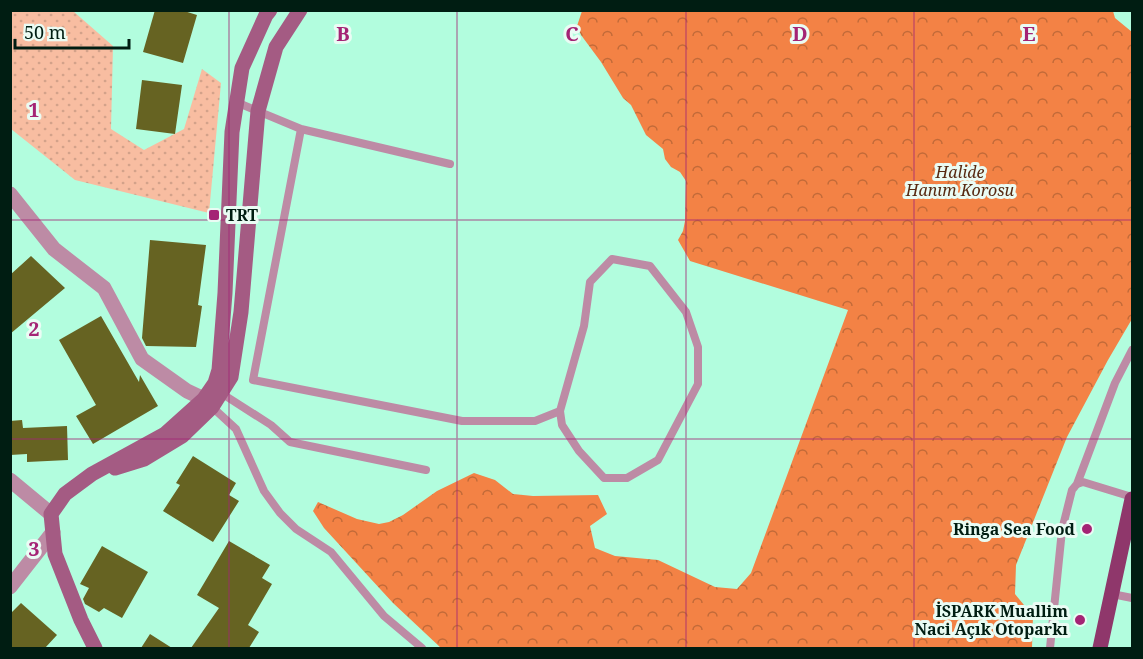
<svg xmlns="http://www.w3.org/2000/svg" width="1143" height="659" viewBox="0 0 1143 659" font-family="'Noto Serif',serif">
<style>
.green{fill:url(#green-dots)}
.forest{fill:url(#forest-crowns)}
.building{fill:#666322}
.lines{fill:none;stroke-linecap:round;stroke-linejoin:round}
.lane{stroke:#bd8ba5;stroke-width:8}
.street{stroke:#bd8ba5;stroke-width:15}
.secondary{stroke:#a45b83;stroke-width:15}
.primary{stroke:#8f376b;stroke-width:15}
.grid{fill:none;stroke:#a42475;stroke-width:1.5;stroke-opacity:0.55}
.poi-dot{fill:#a42475;stroke:#eafcf4;stroke-width:2}
.labels{text-anchor:middle;dominant-baseline:central;stroke-width:6;stroke-linejoin:round;paint-order:stroke}
.park-label{font-size:16px;font-style:italic;fill:#572a12;stroke:#eafcf4}
.poi-label{font-size:16px;font-weight:bold;fill:#001d12;stroke:#eafcf4;text-anchor:end}
.grid-label{font-size:20px;text-anchor:middle;font-weight:bold;fill:#a42475;stroke:#eafcf4;stroke-width:6;stroke-linejoin:round;paint-order:stroke}
</style>
<defs>
<pattern id="green-dots" width="8" height="8" patternUnits="userSpaceOnUse" patternTransform="scale(1.5)"><rect width="8" height="8" fill="#f8bda1"/><path d="M2 2h.1M6 6h.1" fill="none" stroke="#d3a28a" stroke-width="1.8" stroke-linecap="round"/></pattern>
<pattern id="forest-crowns" width="20" height="18" patternUnits="userSpaceOnUse" patternTransform="scale(1.5)"><rect width="20" height="18" fill="#f38245"/><path d="M2 6a3 3 0 1 1 6 0M12 15a3 3 0 1 1 6 0" fill="none" stroke="#c26a38"/></pattern>
</defs>
<rect width="100%" height="100%" fill="#b2fdde"/>
<!-- green -->
<path class="green" d="M 10,11 L 73,11 L 113,46 L 111,129 L 144,150 L 184,129 L 202,69 L 221,83 L 209,213 L 75,180 L 11,129 Z"/>
<!-- forest -->
<path class="forest" d="M 1113,11 L 1115,18 L 1132,32 L 1132,319 L 1108,360 L 1067,437 L 1016,565 L 1015,594 L 1033,616 L 1032,648 L 441,648 L 393,603 L 324,528 L 313,511 L 318,502 L 357,519 L 379,524 L 389,522 L 403,515 L 437,491 L 474,473 L 495,480 L 513,494 L 533,496 L 598,495 L 607,514 L 590,526 L 595,548 L 615,556 L 658,560 L 715,587 L 737,589 L 751,573 L 848,310 L 690,261 L 678,240 L 683,231 L 685,221 L 686,181 L 680,172 L 671,167 L 665,159 L 663,149 L 646,135 L 631,105 L 623,98 L 601,62 L 581,35 L 577,26 L 582,11 Z"/>
<!-- building -->
<path class="building" d="M 155,10 L 181,10 L 197,15 L 183,63 L 143,52 Z
M 142,80 L 182,85 L 175,134 L 136,129 Z
M 150,240 L 206,245 L 198,305 L 202,306 L 196,347 L 146,346 L 142,338 Z
M 31,256 L 65,288 L 10,334 L 10,275 Z
M 101,316 L 139,382 L 140,375 L 158,406 L 93,444 L 76,416 L 96,405 L 59,340 Z
M 22,420 L 23,428 L 67,426 L 68,460 L 27,462 L 27,454 L 10,455 L 10,421 Z
M 193,456 L 236,483 L 229,495 L 239,501 L 213,542 L 163,511 L 180,485 L 176,483 Z
M 229,541 L 270,565 L 262,578 L 272,584 L 248,625 L 259,632 L 249,648 L 191,648 L 219,608 L 197,595 Z
M 102,546 L 148,572 L 122,618 L 104,608 L 99,612 L 85,604 L 83,599 L 89,588 L 80,584 Z
M 21,603 L 57,635 L 45,648 L 10,648 L 10,614 Z
M 150,634 L 172,648 L 141,648 Z"/>
<g class="lines">
<!-- lane -->
<path class="lane" d="M 236,102 L 301,129 L 253,380 L 462,421 L 535,421 L 560,411
M 301,129 L 450,164
M 612,259 L 650,266 L 686,312 L 698,347 L 698,384 L 658,460 L 627,478 L 604,478 L 579,451 L 562,425 L 560,411 L 584,326 L 590,282 Z
M 221,393 L 271,425 L 290,442 L 426,470
M 211,406 L 236,429 L 264,491 L 280,513 L 296,529 L 331,552 L 384,616 L 422,648
M 1077,484 L 1115,383 L 1132,350
M 1112,594 L 1132,598
M 1050,648 L 1062,530 L 1072,490 L 1077,484 L 1083,482 L 1132,497"/>
<!-- street -->
<path class="street" d="M 10,194 L 54,249 L 104,288 L 142,359 L 187,391 L 204,399
M 10,480 L 51,514
M 10,587 L 53,532"/>
<!-- secondary -->
<path class="secondary" d="M 115,468 L 144,459 L 182,436 L 212,407 L 231,377 L 241,312 L 258,111 L 276,47 L 300,10
M 95,648 L 81,620 L 55,554 L 51,514 L 65,494 L 92,474 L 165,434 L 204,399 L 215,383 L 219,370 L 225,293 L 232,132 L 242,68 L 266,15 L 270,10"/>
<!-- primary -->
<path class="primary" d="M 1100,648 L 1132,499"/>
</g>
<!-- grid -->
<path class="grid" d="M 229,10 L 229,648M 457,10 L 457,648M 686,10 L 686,648M 914,10 L 914,648M 10,220 L 1132,220M 10,439 L 1132,439"/>
<!-- markers -->
<g class="poi-dot">
<rect x="208" y="209" width="12" height="12" rx="3"/>
<circle cx="1087" cy="529" r="6"/>
<circle cx="1080" cy="620" r="6"/>
</g>
<g class="labels">
<!-- park labels -->
<g class="park-label">
<text x="960" y="172">Halide<tspan x="960" dy="18">Hanım Korosu</tspan></text>
</g>
<!-- poi labels -->
<g class="poi-label">
<text x="226" y="215" text-anchor="start">TRT</text>
<text x="1075" y="529">Ringa Sea Food</text>
<text x="1068" y="611">İSPARK Muallim<tspan x="1068" dy="18">Naci Açık Otoparkı</tspan></text>
</g>
</g>
<g class="grid-label">
<text x="343" y="41">B</text>
<text x="572" y="41">C</text>
<text x="800" y="41">D</text>
<text x="1029" y="41">E</text>
<text x="34" y="117">1</text>
<text x="34" y="336">2</text>
<text x="34" y="556">3</text>
</g>
<!-- border -->
<rect width="1143" height="659" fill="none" stroke="#001d12" stroke-width="24"/>
<!-- scale -->
<path d="M15 39v9h114v-9" fill="none" stroke="#001d12" stroke-width="3"/>
<text x="24" y="39" font-size="18" fill="#001d12" stroke="#eafcf4" stroke-width="4.5" paint-order="stroke">50 m</text>
</svg>
